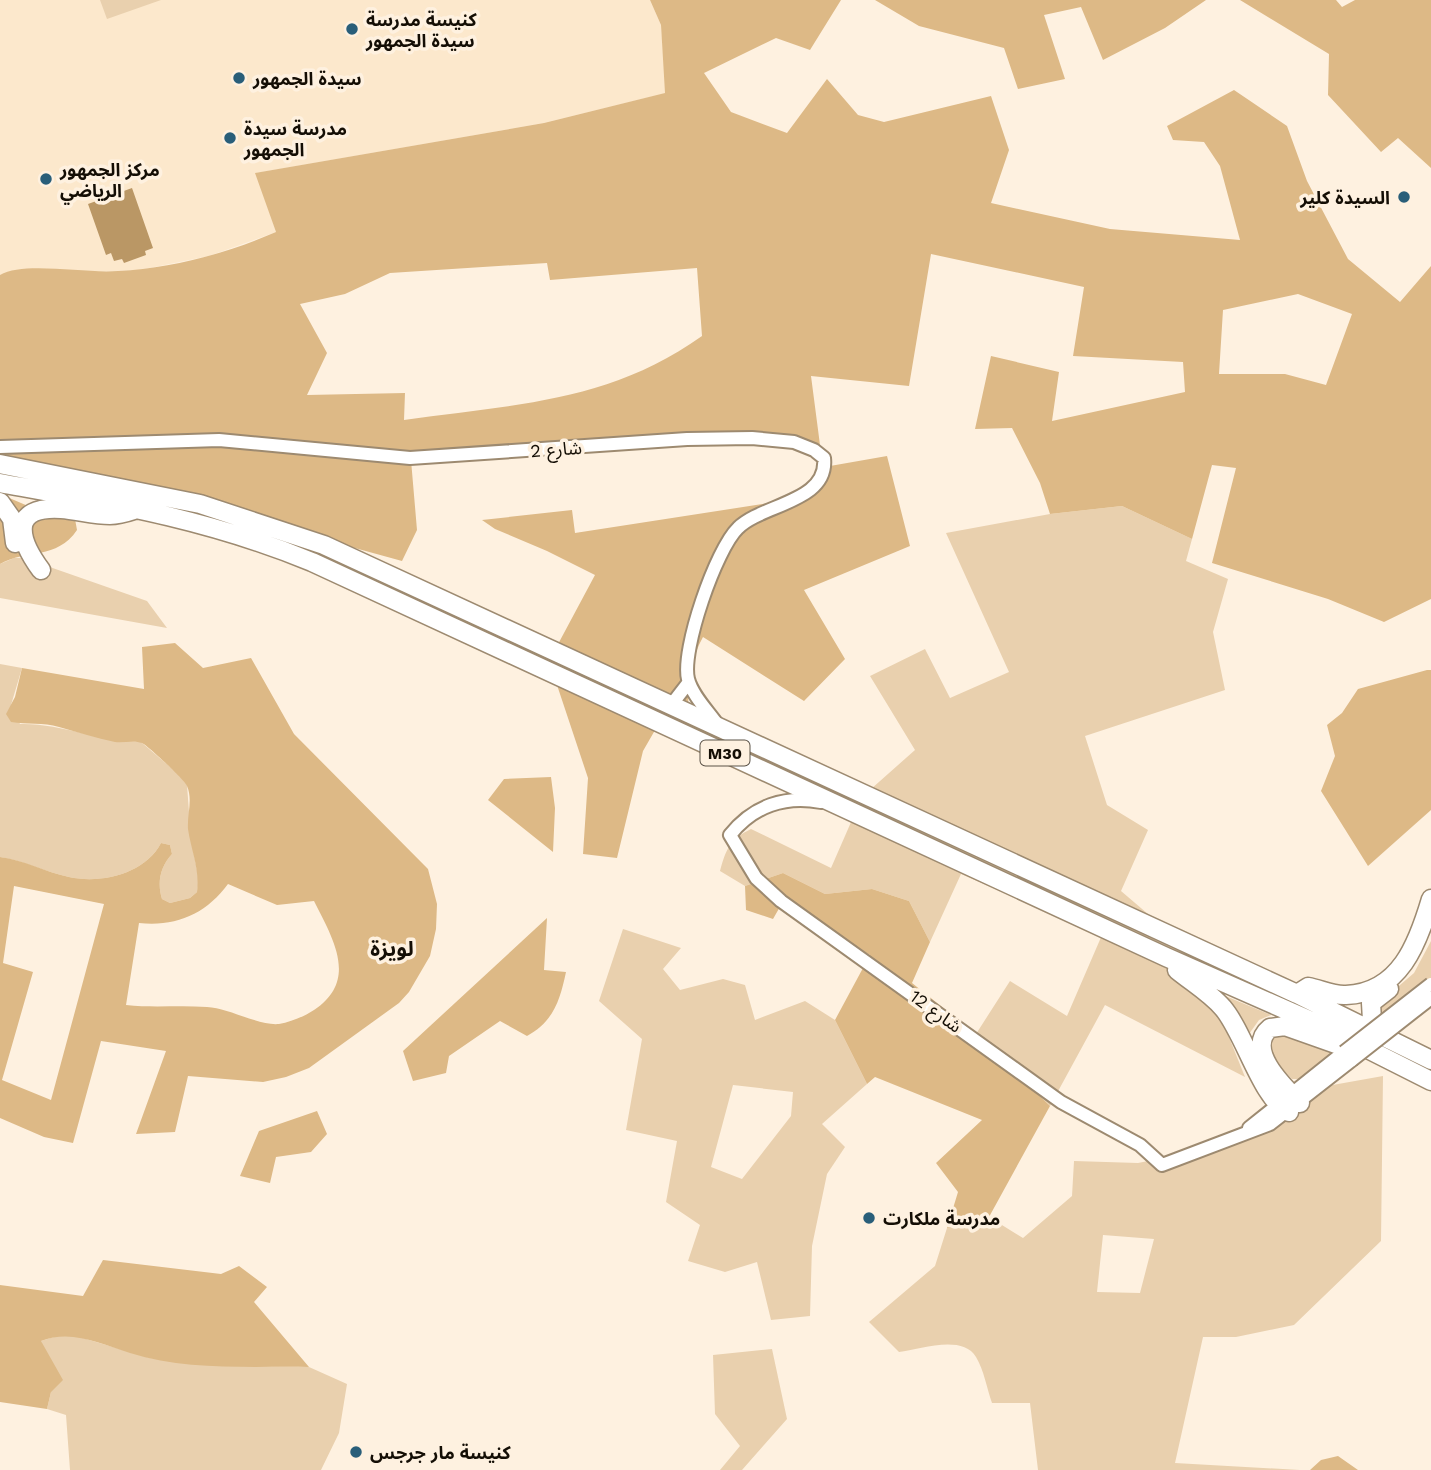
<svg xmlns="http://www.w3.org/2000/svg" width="1431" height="1470" viewBox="0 0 1431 1470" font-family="'Work Sans','Noto Sans Arabic',sans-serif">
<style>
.built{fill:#fce8cc}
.green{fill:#e9d0ae;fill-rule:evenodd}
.forest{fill:#ddb986;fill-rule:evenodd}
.water{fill:#ba9765}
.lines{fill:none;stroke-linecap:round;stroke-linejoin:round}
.tertiary-casing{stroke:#9d8a70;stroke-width:16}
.motorway-casing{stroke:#9d8a70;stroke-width:21}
.tertiary{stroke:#fff;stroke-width:12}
.motorway{stroke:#fff;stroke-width:18}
.tertiary-bridge-casing{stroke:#9d8a70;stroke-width:16;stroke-linecap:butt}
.tertiary-bridge{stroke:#fff;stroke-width:12}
.poi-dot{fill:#295e79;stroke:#fef1e0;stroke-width:2.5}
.labels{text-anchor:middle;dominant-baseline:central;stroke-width:7;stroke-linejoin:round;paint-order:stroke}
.shield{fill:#fef1e0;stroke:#5a5247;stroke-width:2}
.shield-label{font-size:16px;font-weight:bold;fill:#140e05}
.poi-label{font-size:18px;font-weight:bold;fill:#140e05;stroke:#fef1e0;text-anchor:start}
.street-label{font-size:18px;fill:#140e05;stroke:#fef1e0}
.quarter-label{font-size:21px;font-weight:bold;fill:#140e05;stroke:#fef1e0}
</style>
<rect width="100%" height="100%" fill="#fef1e0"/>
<!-- built -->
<path class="built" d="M 0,0 L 650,0 L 661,25 L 666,93 L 544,123 L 256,173 L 276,232 L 209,256 L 140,270 L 91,272 L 42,269 L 0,275 Z"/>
<!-- green -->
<path class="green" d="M 100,0 L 161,0 L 107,19 Z
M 1122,506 L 1192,539 L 1186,561 L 1228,579 L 1213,632 L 1225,690 L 1085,736 L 1107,805 L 1148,830 L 1121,891 L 1196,955 L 1245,1077 L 1105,1005 L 1050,1106 L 976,1034 L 1010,981 L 1067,1016 L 1102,935 L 961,874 L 930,942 L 909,901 L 872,889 L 825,894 L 783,873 L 745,886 L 720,871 C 726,849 730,839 751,829 L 831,868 L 862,797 L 915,750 L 870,676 L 925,649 L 950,698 L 1009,672 L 946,533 L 1050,514 Z
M 14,558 L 24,558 L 147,601 L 167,628 L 0,598 L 0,564 Z
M 0,664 L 22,668 L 11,705 L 20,724 C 62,723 99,742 141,742 L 183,778 L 187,785 L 191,839 L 199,880 L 197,892 L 190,898 L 170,903 L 162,899 C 157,883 160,867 172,854 L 170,845 L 161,843 C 145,874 101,884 69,877 C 45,872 24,861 0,857 Z
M 623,929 L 681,948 L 663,969 L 680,990 L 723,979 L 745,985 L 755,1020 L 805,1001 L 835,1020 L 867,1084 L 822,1124 L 845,1147 L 827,1174 L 812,1246 L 810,1316 L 771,1320 L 757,1262 L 725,1272 L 688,1261 L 700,1225 L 666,1202 L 677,1141 L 626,1130 L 642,1039 L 599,1001 ZM 733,1085 L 793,1092 L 791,1116 L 742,1179 L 711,1167 Z
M 1431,941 L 1431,978 L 1378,1018 L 1379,1003 L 1414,973 Z
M 1223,995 L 1271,1015 L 1259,1020 L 1249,1034 L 1243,1021 Z
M 1283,1032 L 1335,1052 L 1300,1079 L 1292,1079 L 1271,1058 L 1270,1036 Z
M 1383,1076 L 1381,1241 L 1294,1325 L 1236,1337 L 1203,1337 L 1175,1463 L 1300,1470 L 1038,1470 L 1030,1403 L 992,1403 C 987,1389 984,1370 976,1357 C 963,1334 920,1349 899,1352 L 869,1322 L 935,1266 L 947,1228 L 989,1217 L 1023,1238 L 1072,1196 L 1074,1161 L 1138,1163 L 1198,1151 L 1327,1086 ZM 1103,1235 L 1154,1239 L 1140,1293 L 1097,1292 Z
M 57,1336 L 76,1336 L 150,1358 L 232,1366 L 309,1367 L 347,1384 L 339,1433 L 321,1470 L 70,1470 L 66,1415 L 47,1409 L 51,1392 L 41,1341 Z
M 772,1349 L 787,1419 L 742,1470 L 720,1470 L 740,1446 L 715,1414 L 713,1355 Z"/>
<!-- forest -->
<path class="forest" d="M 650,0 L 841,0 L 810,50 L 776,38 L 704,73 L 731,112 L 787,133 L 827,79 L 858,115 L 884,122 L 991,96 L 1009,150 L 991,203 L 1110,229 L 1240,240 L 1220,166 L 1204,142 L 1173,140 L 1167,126 L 1234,90 L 1287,126 L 1307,181 L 1348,259 L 1400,302 L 1431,266 L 1431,599 L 1384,622 L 1328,599 L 1212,563 L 1236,468 L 1212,465 L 1192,539 L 1122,506 L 1050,514 L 1040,483 L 1012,428 L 975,429 L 991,356 L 1059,372 L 1052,421 L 1185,392 L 1183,362 L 1073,356 L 1084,287 L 931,254 L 909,386 L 811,376 L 820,445 L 727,435 L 562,440 L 411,460 L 417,530 L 402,561 L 195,504 L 0,465 L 0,275 C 24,261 86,274 118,271 C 173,268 225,254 276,232 L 255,173 L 544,123 L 665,93 L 661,25 ZM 547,263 L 550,280 L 697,268 L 702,336 C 608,403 514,404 404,420 L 405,393 L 307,395 L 327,353 L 300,304 L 345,294 L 390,273 ZM 1298,294 L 1352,314 L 1326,385 L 1285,374 L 1219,374 L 1223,310 Z
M 875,0 L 1206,0 L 1165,28 L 1103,60 L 1081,7 L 1044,15 L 1065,79 L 1018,89 L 1004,48 L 919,26 Z
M 1240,0 L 1336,0 L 1342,7 L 1355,0 L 1431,0 L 1431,168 L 1398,138 L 1381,152 L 1328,95 L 1329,54 Z
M 887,456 L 910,546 L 804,590 L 845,659 L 804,701 L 703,637 C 688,664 685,695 691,724 L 666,711 L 643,751 L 617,858 L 583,854 L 588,778 L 549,661 L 595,575 L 547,551 L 495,529 L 482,520 L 572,510 L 575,533 L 769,503 L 793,496 L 830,466 Z
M 0,494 L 28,506 L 75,519 L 77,530 C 57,560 26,549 0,564 Z
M 175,643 L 203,668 L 251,658 L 294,734 L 428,869 L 437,904 L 436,929 L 430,956 L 409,992 L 399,1003 L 309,1068 L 286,1077 L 263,1082 L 188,1076 L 175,1132 L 136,1134 L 166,1051 L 101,1041 L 73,1143 L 44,1137 L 0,1118 L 0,857 C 24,860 45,872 69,877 C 101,884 145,874 161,843 L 170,845 L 172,854 C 160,867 157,883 162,899 L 170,903 L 190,898 L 197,892 C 200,869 191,850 188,829 C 187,814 193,800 187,786 C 185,780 146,744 142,743 C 134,740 124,743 115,742 C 96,738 78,732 59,727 C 43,722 27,725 11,722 L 6,714 L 15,697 L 22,668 L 144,689 L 142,647 ZM 228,884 L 277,905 L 314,901 C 333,939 359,980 314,1010 C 305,1016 291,1022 279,1024 C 259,1026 229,1008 207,1007 C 179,1005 153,1008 126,1005 L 139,923 C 176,927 206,914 228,884 ZM 14,886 L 104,904 L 51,1100 L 2,1080 L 33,972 L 3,963 Z
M 1427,670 L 1431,670 L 1431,810 L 1368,866 L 1321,791 L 1335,756 L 1327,725 L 1342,713 L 1358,689 Z
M 551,777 L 555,808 L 553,852 L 488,800 L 504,779 Z
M 783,873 L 825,894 L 872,889 L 909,901 L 930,942 L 912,983 L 976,1034 L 1050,1106 L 989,1217 L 947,1228 L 958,1192 L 936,1163 L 982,1120 L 875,1077 L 867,1084 L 835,1020 L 870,955 L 781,905 L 773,919 L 746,910 L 745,886 Z
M 547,918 L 544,970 L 566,972 C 560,1000 554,1021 527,1036 L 500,1021 L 449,1056 L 446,1073 L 413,1081 L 403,1051 Z
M 317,1111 L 327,1134 L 311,1152 L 276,1157 L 270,1183 L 240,1176 L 259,1131 Z
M 103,1260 L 221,1274 L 239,1266 L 267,1287 L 254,1302 L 309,1367 C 249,1366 187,1371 130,1353 C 100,1344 72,1329 41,1341 L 63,1380 L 51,1392 L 47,1409 L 0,1402 L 0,1285 L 83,1296 Z
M 1338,1456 L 1358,1470 L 1310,1470 L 1321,1460 Z"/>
<!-- water -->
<path class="water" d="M 132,188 L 153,248 L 145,251 L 146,255 L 124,263 L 122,259 L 114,261 L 111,253 L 106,255 L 88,204 Z"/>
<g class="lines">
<defs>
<path id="tertiary" d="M 0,447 L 219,440 L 410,458 L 687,439 L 752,438 L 794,442 L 814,450 L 824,458 C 829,502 762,504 738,528 C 716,549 681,650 688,679 C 692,695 708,711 717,724
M 672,704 L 689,682
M 821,802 C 785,795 753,806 730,835 L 756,878 L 781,901 L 1061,1102 L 1140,1145 L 1162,1165 L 1270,1124 L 1352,1060
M 1249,1128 L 1344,1052"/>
<path id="motorway" d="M 0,464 L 200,504 L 324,545 L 1297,994 L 1431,1060
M 0,483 C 110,503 208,519 312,562 L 1166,957 L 1318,1024 L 1431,1081
M 0,502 L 12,519 L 15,543
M 41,570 C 19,540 8,506 61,509 C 77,510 93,515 110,515 C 120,515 128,512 137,509
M 1177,970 C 1193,983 1210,993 1223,1008 C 1245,1034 1262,1100 1289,1112
M 1297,994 L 1308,987 C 1320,989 1333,996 1346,995 C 1400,993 1418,943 1431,899
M 1380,1034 L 1372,1020 L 1371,1003 L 1389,989
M 1300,1103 C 1284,1087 1244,1049 1270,1028 L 1285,1026 L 1336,1044"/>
</defs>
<!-- tertiary casing -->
<use href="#tertiary" class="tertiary-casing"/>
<!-- motorway casing -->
<use href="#motorway" class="motorway-casing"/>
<!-- tertiary -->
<use href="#tertiary" class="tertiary"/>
<!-- motorway -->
<use href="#motorway" class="motorway"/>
<defs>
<path id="tertiary-bridge" d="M 1344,1052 L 1431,984
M 1352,1060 L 1431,998"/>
</defs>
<!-- tertiary-bridge casing -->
<use href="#tertiary-bridge" class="tertiary-bridge-casing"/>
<!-- tertiary-bridge -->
<use href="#tertiary-bridge" class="tertiary-bridge"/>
</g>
<!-- markers -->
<g class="poi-dot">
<circle cx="352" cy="29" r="7"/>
<circle cx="239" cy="78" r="7"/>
<circle cx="230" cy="138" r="7"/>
<circle cx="46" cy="179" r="7"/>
<circle cx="1404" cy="197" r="7"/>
<circle cx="869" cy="1218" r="7"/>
<circle cx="356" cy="1452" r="7"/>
</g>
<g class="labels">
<!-- shield labels -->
<rect class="shield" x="700.5" y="740.5" width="49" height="25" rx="5"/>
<g class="shield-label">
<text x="725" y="753">M30</text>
</g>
<!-- poi labels -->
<g class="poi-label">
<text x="366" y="19">كنيسة مدرسة<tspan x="366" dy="21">سيدة الجمهور</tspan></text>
<text x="253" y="78">سيدة الجمهور</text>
<text x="244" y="128">مدرسة سيدة<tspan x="244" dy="21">الجمهور</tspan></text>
<text x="60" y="169">مركز الجمهور<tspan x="60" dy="21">الرياضي</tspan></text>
<text x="1390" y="197" text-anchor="end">السيدة كلير</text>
<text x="883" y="1218">مدرسة ملكارت</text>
<text x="370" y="1452">كنيسة مار جرجس</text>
</g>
<!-- street labels -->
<g class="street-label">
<text transform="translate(556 449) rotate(-4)">شارع 2</text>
<text transform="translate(936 1011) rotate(36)">شارع 12</text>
</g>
<!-- quarter labels -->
<g class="quarter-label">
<text x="392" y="948">لويزة</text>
</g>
</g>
</svg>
